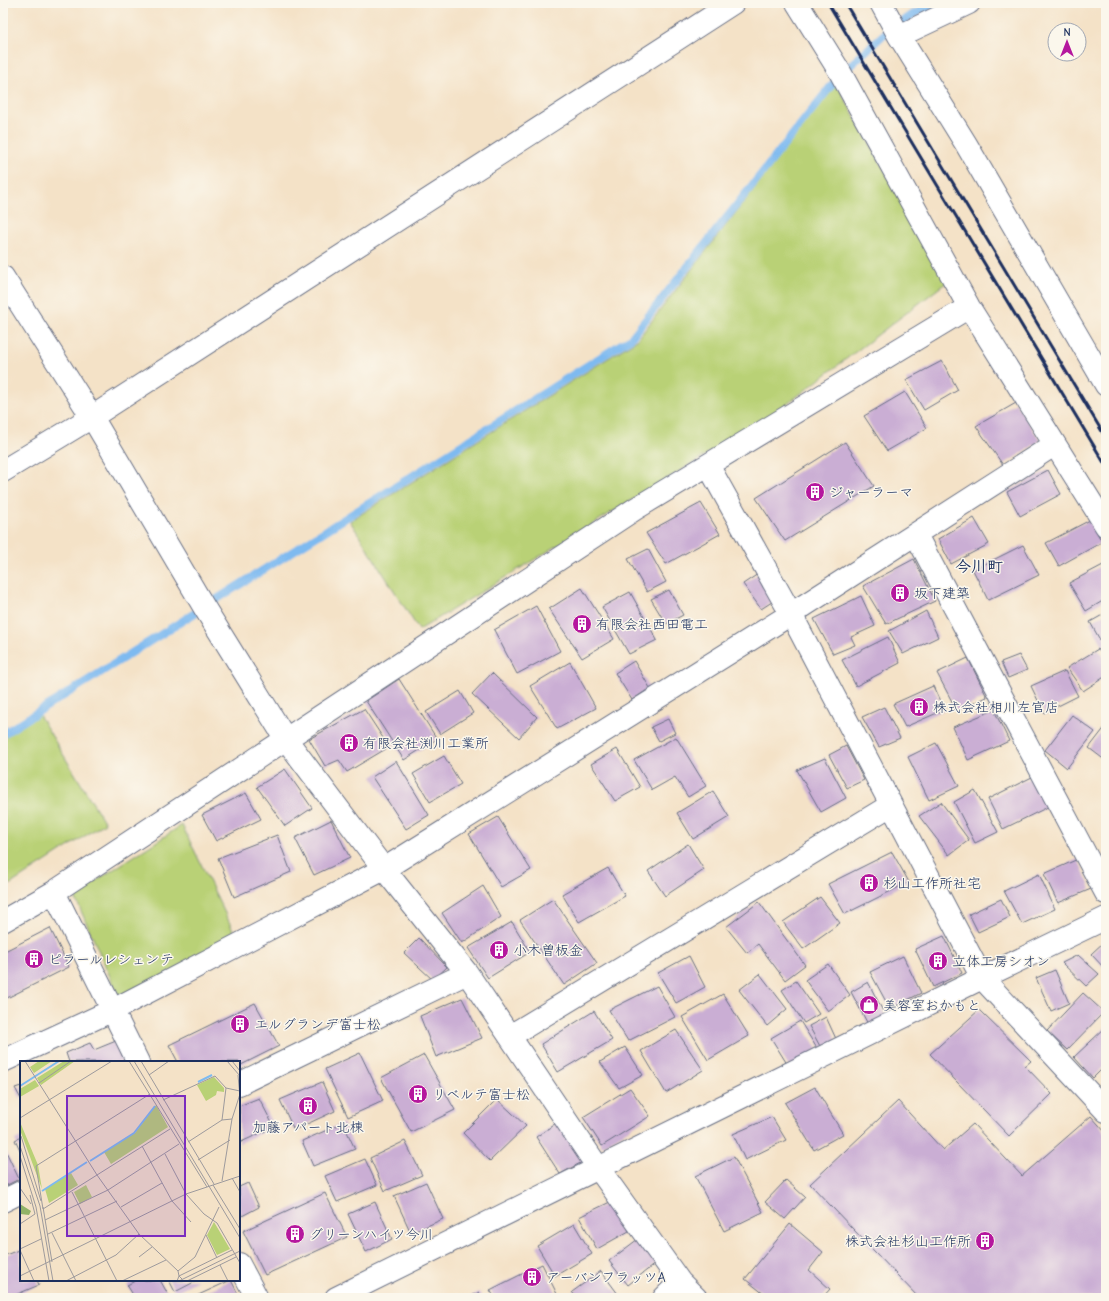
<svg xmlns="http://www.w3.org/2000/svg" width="1109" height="1301" viewBox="0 0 1109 1301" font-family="'Comic Neue','Klee One',sans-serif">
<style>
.green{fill:#b9d176;stroke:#6a806a}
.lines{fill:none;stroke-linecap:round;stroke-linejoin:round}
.stream{stroke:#7ebaf0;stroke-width:8}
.building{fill:#caaed4}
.minor-casing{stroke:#676e83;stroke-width:24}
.minor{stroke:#fff;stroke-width:22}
.rail{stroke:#1b2f5e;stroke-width:3}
.labels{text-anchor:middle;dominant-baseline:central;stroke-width:3;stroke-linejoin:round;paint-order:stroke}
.poi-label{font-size:14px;fill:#1b2f5e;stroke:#fbf7ec;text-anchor:start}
.quarter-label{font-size:16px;font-weight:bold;fill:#1b2f5e;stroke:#fbf7ec}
.inset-river{fill:none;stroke:#7ebaf0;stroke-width:2}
.inset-road{fill:none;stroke:#9d9a9d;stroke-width:1}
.view{fill:#7b2cbf;fill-opacity:0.15;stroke:#7b2cbf;stroke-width:2}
.inset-edge{fill:none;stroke:#1b2f5e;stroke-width:2}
</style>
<rect width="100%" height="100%" fill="#fbf7ec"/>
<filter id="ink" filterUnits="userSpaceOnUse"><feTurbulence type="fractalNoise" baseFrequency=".025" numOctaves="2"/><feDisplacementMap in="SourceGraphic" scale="8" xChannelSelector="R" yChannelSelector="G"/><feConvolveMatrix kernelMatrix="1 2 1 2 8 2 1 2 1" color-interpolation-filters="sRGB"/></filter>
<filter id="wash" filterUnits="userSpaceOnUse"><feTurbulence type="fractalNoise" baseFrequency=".012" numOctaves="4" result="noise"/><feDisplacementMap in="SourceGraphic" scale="16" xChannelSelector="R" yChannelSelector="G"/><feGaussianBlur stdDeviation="0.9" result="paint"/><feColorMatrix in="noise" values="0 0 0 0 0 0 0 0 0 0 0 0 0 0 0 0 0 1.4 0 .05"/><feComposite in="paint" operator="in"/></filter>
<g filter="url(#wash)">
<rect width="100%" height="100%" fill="#f4e2c7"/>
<!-- green -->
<path class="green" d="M 836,83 L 947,282 L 778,411 L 419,630 L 350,521 L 637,340 Z
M 39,715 L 105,823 L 3,889 L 3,738 Z
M 182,825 L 238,940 L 122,1004 L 74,895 Z"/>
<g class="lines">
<!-- stream -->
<path class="stream" d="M 3,734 L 631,338 L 839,76 L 883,35 L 912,15 L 938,3"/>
</g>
<g id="blocks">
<!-- building -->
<path class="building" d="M 942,361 L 958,390 L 924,410 L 906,380 Z
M 905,392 L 927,428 L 887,451 L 864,416 Z
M 1016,403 L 1040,441 L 1003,465 L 976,426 Z
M 845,442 L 874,486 L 785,541 L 756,498 Z
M 1048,470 L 1061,494 L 1020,516 L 1007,492 Z
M 701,503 L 720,534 L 666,564 L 646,533 Z
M 974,518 L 989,544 L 951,564 L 938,539 Z
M 1090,520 L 1102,542 L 1059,566 L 1046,543 Z
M 1023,545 L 1039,575 L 988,600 L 973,570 Z
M 648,549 L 666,582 L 647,592 L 628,559 Z
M 914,559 L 935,601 L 886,624 L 863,586 Z
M 1103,565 L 1106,570 L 1106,599 L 1086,611 L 1069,583 Z
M 758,574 L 775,600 L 761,609 L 743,584 Z
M 582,588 L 614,639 L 582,658 L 549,609 Z
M 669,590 L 683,615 L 666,624 L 651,599 Z
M 630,592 L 657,640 L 629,654 L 602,607 Z
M 861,596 L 875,626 L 851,637 L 855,645 L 833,654 L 814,619 Z
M 536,606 L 560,651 L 517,674 L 494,630 Z
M 926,611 L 938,637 L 903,654 L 889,631 Z
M 1106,613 L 1106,646 L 1104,647 L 1090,622 Z
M 888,637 L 900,663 L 856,686 L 842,660 Z
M 1098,649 L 1106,660 L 1106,676 L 1083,691 L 1067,668 Z
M 1019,655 L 1027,670 L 1008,678 L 1001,662 Z
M 968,658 L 987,697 L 957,711 L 937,673 Z
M 634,661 L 650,688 L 632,700 L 615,673 Z
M 570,662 L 596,708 L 557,729 L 530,686 Z
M 1065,671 L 1078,696 L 1044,713 L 1031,686 Z
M 492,673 L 537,717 L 519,738 L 472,694 Z
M 399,679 L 437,739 L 404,760 L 366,701 Z
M 933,686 L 944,710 L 905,727 L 893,704 Z
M 460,691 L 473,713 L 440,734 L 426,712 Z
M 884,707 L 900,738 L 879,747 L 862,717 Z
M 364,709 L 389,747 L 347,772 L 339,760 L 325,766 L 309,739 Z
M 994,710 L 1009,741 L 968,760 L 953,727 Z
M 1072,715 L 1095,732 L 1067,768 L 1045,750 Z
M 668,719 L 675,733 L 659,741 L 651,727 Z
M 1106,726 L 1106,761 L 1089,748 Z
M 676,737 L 706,786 L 688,797 L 675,777 L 652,790 L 634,760 Z
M 936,743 L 959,786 L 929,800 L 908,757 Z
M 846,746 L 864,780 L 847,788 L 829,755 Z
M 617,749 L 640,787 L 615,801 L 591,764 Z
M 444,756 L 461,784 L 430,802 L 413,774 Z
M 825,758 L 846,798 L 821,812 L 797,770 Z
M 396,761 L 429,815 L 406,829 L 372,777 Z
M 285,769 L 312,808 L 285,826 L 257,787 Z
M 1034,776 L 1048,807 L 1003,829 L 988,799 Z
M 975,790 L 998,832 L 975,843 L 954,802 Z
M 713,791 L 729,817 L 693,839 L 677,813 Z
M 246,793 L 261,819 L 216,841 L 202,815 Z
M 941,802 L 969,840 L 949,855 L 919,816 Z
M 498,817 L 531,870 L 501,887 L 469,834 Z
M 331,820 L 350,858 L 314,875 L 295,838 Z
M 277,835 L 291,872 L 234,897 L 218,858 Z
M 688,844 L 704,870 L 665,896 L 648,871 Z
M 892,852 L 909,882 L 845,914 L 828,884 Z
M 1078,859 L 1091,889 L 1058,903 L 1044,874 Z
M 608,868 L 625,896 L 579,922 L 562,894 Z
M 1039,874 L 1055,909 L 1022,924 L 1004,891 Z
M 483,886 L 501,917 L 462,943 L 442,913 Z
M 820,897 L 840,923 L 803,949 L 783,922 Z
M 553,899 L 597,963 L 564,985 L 520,920 Z
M 1001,899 L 1010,917 L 978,932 L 969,914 Z
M 759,902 L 805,965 L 785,980 L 758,944 L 747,953 L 726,927 Z
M 512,922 L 530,952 L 488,978 L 468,948 Z
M 50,928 L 69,967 L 3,1000 L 3,952 Z
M 944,936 L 962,973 L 933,987 L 915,949 Z
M 419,938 L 447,967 L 433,980 L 404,953 Z
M 1106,940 L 1106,970 L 1091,954 Z
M 1078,955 L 1099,974 L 1086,986 L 1062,963 Z
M 689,956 L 705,987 L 676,1003 L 658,973 Z
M 903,956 L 921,993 L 890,1009 L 870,972 Z
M 828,964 L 850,995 L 828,1011 L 805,980 Z
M 1055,970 L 1069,1003 L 1051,1011 L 1036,978 Z
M 760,974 L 787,1009 L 767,1026 L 739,990 Z
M 796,981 L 819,1014 L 804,1023 L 782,990 Z
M 868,982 L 887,1019 L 870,1028 L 851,992 Z
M 657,986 L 675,1017 L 628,1041 L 609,1010 Z
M 1083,993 L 1104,1012 L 1067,1050 L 1047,1031 Z
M 723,994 L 749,1036 L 708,1060 L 682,1017 Z
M 462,998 L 482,1038 L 436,1057 L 420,1016 Z
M 255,1003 L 279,1046 L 239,1066 L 239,1062 L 178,1062 L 169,1045 Z
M 979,1010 L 1031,1061 L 1025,1066 L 1052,1094 L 1009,1136 L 930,1054 Z
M 594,1011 L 612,1040 L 558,1072 L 541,1044 Z
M 826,1017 L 837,1041 L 821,1048 L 809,1026 Z
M 800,1021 L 818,1050 L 789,1067 L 771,1038 Z
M 1106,1027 L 1106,1065 L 1093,1078 L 1074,1057 Z
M 676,1030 L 703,1070 L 666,1093 L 641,1051 Z
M 116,1041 L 125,1062 L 69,1062 L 66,1053 L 90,1043 L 94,1050 Z
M 625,1047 L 643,1075 L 619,1088 L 600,1062 Z
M 360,1053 L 383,1101 L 348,1117 L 325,1069 Z
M 424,1055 L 455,1110 L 411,1132 L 381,1078 Z
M 322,1082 L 335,1111 L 294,1130 L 280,1100 Z
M 21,1086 L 21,1099 L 15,1088 Z
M 815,1087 L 843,1134 L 814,1150 L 785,1103 Z
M 630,1088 L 650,1116 L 602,1146 L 583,1117 Z
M 259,1098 L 274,1127 L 239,1143 L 239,1106 Z
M 497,1099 L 526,1126 L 490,1161 L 463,1133 Z
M 898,1101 L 943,1150 L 973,1124 L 1022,1176 L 1091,1116 L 1106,1133 L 1106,1298 L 919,1298 L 810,1184 Z
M 772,1117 L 786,1140 L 745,1160 L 733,1134 Z
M 559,1121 L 584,1161 L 560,1174 L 536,1137 Z
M 343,1123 L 355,1149 L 313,1166 L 302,1141 Z
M 21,1137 L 21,1153 L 15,1140 Z
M 405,1141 L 422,1175 L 385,1191 L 370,1158 Z
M 3,1145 L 19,1179 L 3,1187 Z
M 734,1157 L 763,1212 L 724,1231 L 695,1176 Z
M 365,1159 L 377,1185 L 337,1202 L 325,1176 Z
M 786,1180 L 805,1197 L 785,1219 L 765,1202 Z
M 426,1182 L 443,1219 L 411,1233 L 394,1196 Z
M 248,1183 L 259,1207 L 242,1216 L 239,1209 L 239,1187 Z
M 325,1193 L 347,1237 L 265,1275 L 243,1231 Z
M 612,1201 L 629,1231 L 597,1249 L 579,1217 Z
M 375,1202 L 392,1239 L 366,1252 L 348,1214 Z
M 574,1224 L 592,1254 L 555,1276 L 537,1246 Z
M 790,1224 L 823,1252 L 809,1270 L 830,1289 L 822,1298 L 769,1298 L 745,1279 Z
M 638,1239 L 656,1263 L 628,1285 L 609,1261 Z
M 21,1249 L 21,1280 L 37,1280 L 39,1285 L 8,1298 L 3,1298 L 3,1256 Z
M 542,1264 L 559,1298 L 495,1298 L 490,1290 Z
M 601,1271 L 621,1298 L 577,1298 L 572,1292 Z
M 137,1280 L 160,1280 L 170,1298 L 135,1298 L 127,1285 Z
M 169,1280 L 198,1280 L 175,1292 Z
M 231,1280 L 240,1298 L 192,1298 Z
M 479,1292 L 482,1298 L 468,1298 Z"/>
</g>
</g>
<g filter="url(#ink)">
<use href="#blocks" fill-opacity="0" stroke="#676e83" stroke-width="1"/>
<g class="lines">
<defs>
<path id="minor" d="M 797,3 L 840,72 L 969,307 L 1106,526
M 881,3 L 899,36 L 966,144 L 1106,385
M 899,36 L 969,3
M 3,277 L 92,417 L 204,607 L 285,738 L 384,869 L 467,973 L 599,1169 L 680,1282 L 696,1298
M 708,465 L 791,614 L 982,978 L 1106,1111
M 3,471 L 92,417 L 733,3
M 916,535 L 1106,893
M 54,892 L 138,1062
M 3,921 L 54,892 L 635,509 L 969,307
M 510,1036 L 891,805
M 3,1061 L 113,1010 L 384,869 L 791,614 L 1054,445
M 239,1084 L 467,973
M 3,1201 L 21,1192
M 239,1264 L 257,1298
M 336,1298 L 982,978 L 1106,918
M 664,1298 L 680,1282"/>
</defs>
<!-- minor casing -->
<use href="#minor" class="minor-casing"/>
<!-- minor -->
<use href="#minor" class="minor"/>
<!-- rail -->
<path class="rail" d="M 828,3 L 1106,466
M 845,3 L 1106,438"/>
</g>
</g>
<!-- icons -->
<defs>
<symbol id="building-disc" viewBox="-11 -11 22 22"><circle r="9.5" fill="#b5179e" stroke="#fbf7ec"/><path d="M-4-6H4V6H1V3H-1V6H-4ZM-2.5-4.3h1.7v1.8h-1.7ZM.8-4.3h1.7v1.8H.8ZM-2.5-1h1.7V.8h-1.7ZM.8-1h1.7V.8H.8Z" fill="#fff"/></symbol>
<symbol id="shop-disc" viewBox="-11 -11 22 22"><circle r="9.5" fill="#b5179e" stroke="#fbf7ec"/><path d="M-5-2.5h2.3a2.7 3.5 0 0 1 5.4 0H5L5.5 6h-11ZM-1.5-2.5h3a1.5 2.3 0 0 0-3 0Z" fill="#fff"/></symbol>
</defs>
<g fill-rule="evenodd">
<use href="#building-disc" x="804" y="481" width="22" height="22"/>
<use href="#building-disc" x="889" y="582" width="22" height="22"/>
<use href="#building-disc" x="571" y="613" width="22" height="22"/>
<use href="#building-disc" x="908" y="696" width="22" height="22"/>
<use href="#building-disc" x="338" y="732" width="22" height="22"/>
<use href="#building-disc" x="858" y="872" width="22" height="22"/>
<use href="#building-disc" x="488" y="939" width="22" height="22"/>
<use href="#building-disc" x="23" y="948" width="22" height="22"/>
<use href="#building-disc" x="927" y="950" width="22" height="22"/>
<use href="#shop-disc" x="858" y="994" width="22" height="22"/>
<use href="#building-disc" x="229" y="1013" width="22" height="22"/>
<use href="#building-disc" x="407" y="1083" width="22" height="22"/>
<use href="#building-disc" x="297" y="1095" width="22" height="22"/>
<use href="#building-disc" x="284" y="1223" width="22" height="22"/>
<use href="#building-disc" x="974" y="1230" width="22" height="22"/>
<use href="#building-disc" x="521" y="1266" width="22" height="22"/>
</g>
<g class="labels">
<!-- poi labels -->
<g class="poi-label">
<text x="829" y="492">ジャーラーマ</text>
<text x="914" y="593">坂下建築</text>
<text x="596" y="624">有限会社西田電工</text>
<text x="933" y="707">株式会社相川左官店</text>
<text x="363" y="743">有限会社渕川工業所</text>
<text x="883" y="883">杉山工作所社宅</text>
<text x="513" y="950">小木曽板金</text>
<text x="48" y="959">ピラールレシェンテ</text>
<text x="952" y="961">立体工房シオン</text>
<text x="883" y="1005">美容室おかもと</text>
<text x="254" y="1024">エルグランデ富士松</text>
<text x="432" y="1094">リベルテ富士松</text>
<text x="308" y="1127" text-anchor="middle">加藤アパート北棟</text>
<text x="309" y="1234">グリーンハイツ今川</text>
<text x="971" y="1241" text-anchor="end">株式会社杉山工作所</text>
<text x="546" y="1277">アーバンフラッツA</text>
</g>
<!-- quarter labels -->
<g class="quarter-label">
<text x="979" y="567">今川町</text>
</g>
</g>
<!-- overview -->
<g transform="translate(20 1061)">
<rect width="220" height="220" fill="#f4e2c7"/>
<path d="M 19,0 L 32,0 L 14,12 L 10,6 ZM 44,0 L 55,0 L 21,24 L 17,17 ZM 194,16 L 204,27 L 204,31 L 197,30 L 196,34 L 186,40 L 177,24 ZM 15,19 L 19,25 L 0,36 L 0,28 ZM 136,44 L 148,66 L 91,103 L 84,91 L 115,72 ZM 0,61 L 18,104 L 22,128 L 0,69 ZM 51,112 L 58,124 L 29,142 L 25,128 ZM 66,124 L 72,136 L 60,143 L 54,131 ZM 194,161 L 210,188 L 197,194 L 187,174 Z" fill="#b9d176"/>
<path d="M 0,143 L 11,150 L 9,154 L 0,153 Z" fill="#92b367"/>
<path class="inset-river" d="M 178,21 L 192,14M 0,25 L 39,0M 70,100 L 114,72 L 135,45M 22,130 L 67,101"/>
<path class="inset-road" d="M 5,0 L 77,114 L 119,173 L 158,210 L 159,215 L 162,218M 109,0 L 187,126M 114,0 L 220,177M 121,0 L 194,123M 207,0 L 220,15M 212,0 L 220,10M 129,14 L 149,0M 218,14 L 220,37M 19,22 L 51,0M 143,39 L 195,15 L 206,27 L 220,30M 0,57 L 92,0M 202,59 L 206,27M 1,75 L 21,140M 168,81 L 202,59 L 212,58M 0,85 L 20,145 L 33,220M 122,85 L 152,140 L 171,161M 145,93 L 166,133 L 184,153 L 197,162 L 220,202M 0,95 L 16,146 L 29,220M 178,99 L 210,79M 212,117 L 220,131M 202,120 L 212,58 L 220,33M 193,124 L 220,168M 0,127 L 11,143M 52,131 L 97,220M 10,134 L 15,153M 23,146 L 32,201M 101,146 L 142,122M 23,148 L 16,105 L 130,33M 23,148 L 150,68M 25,159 L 88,129 L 159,83M 0,163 L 15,153M 32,172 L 56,220M 28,173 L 97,140M 186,174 L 197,197M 0,188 L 21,178M 0,189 L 14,220M 119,196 L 132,186M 200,204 L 208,220M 158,210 L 175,196 L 199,146M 0,215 L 166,133 L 220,115M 46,220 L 96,194 L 119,173M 102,220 L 146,199M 157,220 L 159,215 L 212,189M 159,220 L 220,190M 167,220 L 216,196"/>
<path class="view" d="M 47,35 L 165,35 L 165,175 L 47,175 Z"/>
<rect width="220" height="220" class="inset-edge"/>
</g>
<!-- margin -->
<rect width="1109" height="1301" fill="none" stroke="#fbf7ec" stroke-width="16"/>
<!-- north arrow -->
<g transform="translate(1067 42)"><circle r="19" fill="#fbf7ec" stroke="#a1a7b3"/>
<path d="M0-3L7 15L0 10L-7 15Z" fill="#b5179e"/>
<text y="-6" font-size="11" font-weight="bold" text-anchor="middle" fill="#1b2f5e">N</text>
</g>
</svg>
